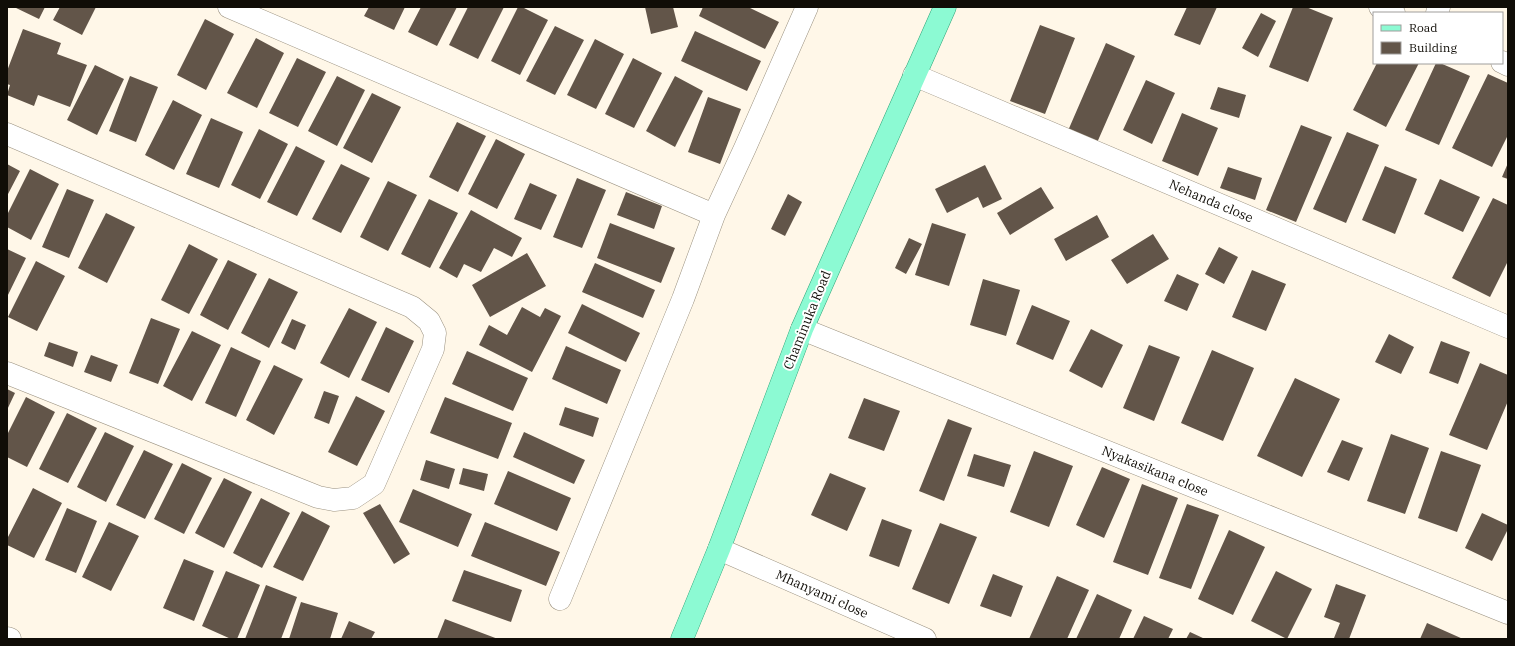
<svg xmlns="http://www.w3.org/2000/svg" width="1515" height="646" viewBox="0 0 1515 646" font-family="'IBM Plex Serif',serif">
<style>
.building{fill:#625549}
.lines{fill:none;stroke-linecap:round;stroke-linejoin:round}
.minor-casing{stroke:#9b9281;stroke-width:23}
.major-casing{stroke:#2fa478;stroke-width:23}
.minor{stroke:#fff;stroke-width:22}
.major{stroke:#8cfad3;stroke-width:22}
.labels{text-anchor:middle;dominant-baseline:central;stroke-width:4;stroke-linejoin:round;paint-order:stroke}
.street-label{font-size:13px;fill:#100d07;stroke:#fff}
</style>
<rect width="100%" height="100%" fill="#fff7e8"/>
<!-- building -->
<path class="building" d="M 14,7 L 45,7 L 39,19 Z
M 60,7 L 96,7 L 82,35 L 53,20 Z
M 369,7 L 405,7 L 394,30 L 364,16 Z
M 421,7 L 457,7 L 437,46 L 408,32 Z
M 468,7 L 504,7 L 478,59 L 449,45 Z
M 518,7 L 522,7 L 548,20 L 520,75 L 491,61 Z
M 645,7 L 673,7 L 678,27 L 651,34 Z
M 703,7 L 748,7 L 779,22 L 765,49 L 699,16 Z
M 1187,7 L 1217,7 L 1200,45 L 1174,35 Z
M 1293,7 L 1306,7 L 1333,18 L 1308,82 L 1269,67 Z
M 1261,13 L 1276,21 L 1258,57 L 1242,48 Z
M 205,19 L 234,34 L 206,90 L 177,75 Z
M 1040,25 L 1075,38 L 1045,114 L 1010,101 Z
M 555,26 L 584,40 L 555,95 L 526,81 Z
M 23,29 L 61,43 L 57,54 L 87,65 L 70,107 L 38,95 L 34,106 L 7,95 L 10,85 L 7,84 L 7,71 Z
M 695,31 L 761,61 L 747,91 L 681,61 Z
M 256,38 L 284,53 L 257,108 L 227,93 Z
M 595,39 L 624,54 L 596,109 L 567,95 Z
M 1106,43 L 1135,56 L 1096,145 L 1067,133 Z
M 297,58 L 326,72 L 298,127 L 269,113 Z
M 633,58 L 662,73 L 634,128 L 605,114 Z
M 1377,63 L 1419,63 L 1386,127 L 1353,110 Z
M 1436,63 L 1440,63 L 1470,76 L 1439,145 L 1405,130 Z
M 95,65 L 124,79 L 97,135 L 67,120 Z
M 1488,74 L 1508,83 L 1508,135 L 1492,167 L 1452,148 Z
M 130,76 L 158,87 L 136,142 L 109,131 Z
M 337,76 L 365,90 L 337,146 L 308,131 Z
M 675,76 L 703,91 L 675,147 L 646,131 Z
M 1146,80 L 1175,93 L 1152,144 L 1123,130 Z
M 1218,87 L 1246,95 L 1239,118 L 1210,109 Z
M 372,93 L 401,107 L 372,163 L 343,148 Z
M 708,97 L 741,109 L 720,164 L 688,152 Z
M 173,100 L 202,115 L 174,170 L 145,155 Z
M 1182,113 L 1218,128 L 1198,176 L 1162,161 Z
M 211,118 L 243,132 L 219,188 L 186,174 Z
M 457,122 L 486,136 L 458,192 L 429,177 Z
M 1301,125 L 1332,137 L 1296,222 L 1266,210 Z
M 259,129 L 288,144 L 260,199 L 231,185 Z
M 1347,132 L 1379,145 L 1346,223 L 1313,209 Z
M 496,139 L 525,154 L 497,209 L 468,194 Z
M 296,146 L 325,161 L 297,216 L 267,202 Z
M 1508,163 L 1508,179 L 1502,177 Z
M 7,164 L 20,171 L 7,196 Z
M 341,164 L 370,178 L 341,233 L 312,219 Z
M 985,165 L 1002,199 L 983,208 L 978,197 L 947,213 L 935,189 Z
M 1385,166 L 1417,179 L 1395,234 L 1362,220 Z
M 1228,167 L 1262,178 L 1255,200 L 1220,188 Z
M 30,169 L 59,184 L 31,240 L 7,227 L 7,215 Z
M 577,178 L 606,190 L 582,248 L 553,237 Z
M 1440,179 L 1480,197 L 1463,232 L 1424,214 Z
M 388,181 L 417,195 L 388,251 L 360,237 Z
M 530,183 L 557,195 L 541,230 L 514,219 Z
M 1041,187 L 1054,208 L 1010,235 L 997,213 Z
M 67,189 L 94,200 L 69,258 L 42,247 Z
M 626,192 L 662,206 L 654,229 L 617,215 Z
M 788,194 L 802,202 L 785,236 L 771,229 Z
M 1493,198 L 1508,205 L 1508,261 L 1490,297 L 1452,278 Z
M 429,199 L 458,213 L 430,268 L 401,254 Z
M 471,210 L 522,238 L 512,257 L 494,248 L 481,272 L 464,264 L 457,278 L 439,268 Z
M 106,213 L 135,227 L 107,283 L 78,268 Z
M 1097,215 L 1109,237 L 1066,261 L 1054,239 Z
M 610,223 L 675,248 L 661,283 L 597,258 Z
M 932,223 L 966,234 L 949,286 L 915,275 Z
M 1153,234 L 1169,259 L 1127,284 L 1111,260 Z
M 909,238 L 922,244 L 906,274 L 895,268 Z
M 189,244 L 218,259 L 189,314 L 161,300 Z
M 1219,247 L 1238,257 L 1224,284 L 1205,274 Z
M 7,249 L 26,258 L 7,297 Z
M 527,253 L 546,286 L 490,317 L 472,285 Z
M 228,260 L 257,274 L 228,330 L 200,315 Z
M 36,261 L 65,276 L 37,331 L 8,317 Z
M 595,263 L 655,290 L 643,318 L 582,292 Z
M 1252,270 L 1286,284 L 1266,331 L 1232,317 Z
M 1177,274 L 1199,284 L 1187,311 L 1164,301 Z
M 269,278 L 298,292 L 269,348 L 241,333 Z
M 983,279 L 1020,290 L 1006,336 L 970,325 Z
M 582,304 L 640,333 L 626,362 L 568,333 Z
M 1032,305 L 1070,321 L 1053,360 L 1016,344 Z
M 522,307 L 540,317 L 545,308 L 561,316 L 532,372 L 479,345 L 489,325 L 507,335 Z
M 349,308 L 377,322 L 349,378 L 320,363 Z
M 151,318 L 180,329 L 158,384 L 129,373 Z
M 292,319 L 306,325 L 295,350 L 281,343 Z
M 386,327 L 414,341 L 389,393 L 361,380 Z
M 1091,329 L 1123,345 L 1102,388 L 1069,371 Z
M 192,331 L 221,345 L 192,401 L 163,386 Z
M 1389,334 L 1414,347 L 1401,374 L 1375,362 Z
M 1441,341 L 1470,352 L 1458,384 L 1429,373 Z
M 49,342 L 78,352 L 73,367 L 44,356 Z
M 1149,345 L 1180,357 L 1154,421 L 1123,408 Z
M 566,346 L 621,370 L 607,404 L 552,379 Z
M 231,347 L 261,361 L 236,417 L 205,403 Z
M 1212,350 L 1254,368 L 1223,441 L 1181,423 Z
M 467,351 L 528,378 L 513,411 L 452,384 Z
M 91,355 L 118,365 L 111,382 L 84,372 Z
M 1480,363 L 1508,375 L 1508,401 L 1487,450 L 1449,435 Z
M 274,365 L 303,379 L 274,435 L 246,420 Z
M 1295,378 L 1340,399 L 1302,477 L 1257,456 Z
M 7,389 L 15,393 L 7,410 Z
M 324,391 L 339,396 L 329,424 L 314,418 Z
M 356,396 L 385,411 L 357,466 L 328,452 Z
M 26,397 L 55,412 L 27,467 L 7,457 L 7,435 Z
M 445,397 L 512,423 L 498,459 L 430,433 Z
M 864,398 L 900,411 L 884,451 L 848,438 Z
M 565,407 L 599,418 L 593,437 L 559,425 Z
M 67,413 L 97,428 L 68,483 L 39,469 Z
M 948,419 L 972,428 L 944,501 L 919,491 Z
M 105,432 L 134,446 L 106,502 L 77,487 Z
M 524,432 L 585,460 L 574,484 L 513,457 Z
M 1391,434 L 1429,448 L 1405,514 L 1367,501 Z
M 1342,440 L 1363,448 L 1349,481 L 1327,472 Z
M 144,450 L 173,464 L 145,519 L 116,505 Z
M 1034,451 L 1073,466 L 1049,527 L 1010,512 Z
M 1441,451 L 1481,465 L 1457,532 L 1418,518 Z
M 974,454 L 1011,465 L 1004,487 L 967,476 Z
M 426,460 L 455,469 L 449,489 L 420,480 Z
M 182,463 L 212,478 L 184,534 L 154,519 Z
M 1102,467 L 1130,479 L 1104,538 L 1076,525 Z
M 463,468 L 488,474 L 484,491 L 459,484 Z
M 508,471 L 571,498 L 557,531 L 494,504 Z
M 830,473 L 866,488 L 847,531 L 811,515 Z
M 224,478 L 252,492 L 224,548 L 195,533 Z
M 1142,484 L 1178,498 L 1148,575 L 1113,562 Z
M 33,488 L 62,503 L 34,558 L 7,545 L 7,539 Z
M 413,489 L 472,514 L 458,547 L 399,522 Z
M 261,498 L 290,513 L 262,568 L 233,553 Z
M 380,504 L 410,554 L 394,564 L 363,513 Z
M 1187,504 L 1219,515 L 1191,589 L 1159,578 Z
M 67,508 L 97,521 L 76,573 L 45,560 Z
M 302,511 L 330,526 L 303,581 L 273,567 Z
M 1482,513 L 1508,525 L 1508,529 L 1492,561 L 1465,548 Z
M 882,519 L 912,530 L 899,567 L 869,556 Z
M 109,522 L 139,536 L 111,591 L 82,577 Z
M 485,522 L 560,552 L 546,586 L 471,556 Z
M 940,523 L 977,537 L 949,604 L 912,589 Z
M 1229,530 L 1265,547 L 1233,615 L 1198,599 Z
M 184,559 L 214,571 L 194,621 L 163,608 Z
M 464,570 L 522,590 L 511,622 L 452,601 Z
M 226,571 L 260,585 L 237,639 L 231,639 L 202,626 Z
M 1276,571 L 1312,589 L 1287,639 L 1251,621 Z
M 993,574 L 1023,586 L 1011,617 L 980,606 Z
M 1057,576 L 1089,590 L 1067,639 L 1029,639 Z
M 1336,584 L 1366,595 L 1349,639 L 1337,639 L 1334,638 L 1340,623 L 1324,617 Z
M 266,585 L 297,597 L 281,639 L 245,639 Z
M 1097,594 L 1132,610 L 1119,639 L 1076,639 Z
M 301,602 L 338,613 L 330,639 L 289,639 Z
M 1144,616 L 1173,629 L 1168,639 L 1133,639 Z
M 445,619 L 498,639 L 437,639 Z
M 349,621 L 375,632 L 371,639 L 341,639 Z
M 1427,623 L 1463,639 L 1420,639 Z
M 1190,632 L 1205,639 L 1186,639 Z"/>
<g class="lines">
<defs>
<path id="minor" d="M 229,7 L 714,215
M 1380,7 L 1394,13
M 1437,13 L 1439,7
M 1502,62 L 1508,65
M 914,75 L 1508,327
M 7,134 L 412,307 L 429,321 L 435,333 L 433,349 L 374,484 L 353,498 L 334,500 L 318,497 L 7,373
M 802,329 L 1508,613
M 719,549 L 925,639
M 560,599 L 683,299 L 714,215 L 745,148 L 807,7
M 7,638 L 10,639"/>
<path id="major" d="M 682,639 L 719,549 L 802,329 L 945,7"/>
</defs>
<!-- minor casing -->
<use href="#minor" class="minor-casing"/>
<!-- major casing -->
<use href="#major" class="major-casing"/>
<!-- minor -->
<use href="#minor" class="minor"/>
<!-- major -->
<use href="#major" class="major"/>
</g>
<g class="labels">
<!-- street labels -->
<g class="street-label">
<text transform="translate(1211 201) rotate(23)">Nehanda close</text>
<text transform="translate(807 320) rotate(-68)">Chaminuka Road</text>
<text transform="translate(1155 471) rotate(22)">Nyakasikana close</text>
<text transform="translate(822 594) rotate(24)">Mhanyami close</text>
</g>
</g>
<!-- border -->
<rect width="1515" height="646" fill="none" stroke="#100d07" stroke-width="16"/>
<!-- legend -->
<rect x="1373" y="12" width="130" height="52" fill="#ffffff" stroke="#9f9e9c"/>
<rect x="1381" y="25" width="20" height="6" fill="#8cfad3" stroke="#9f9e9c"/>
<text x="1409" y="32" font-size="12" fill="#100d07">Road</text>
<rect x="1381" y="42" width="20" height="12" fill="#625549" stroke="#9f9e9c"/>
<text x="1409" y="52" font-size="12" fill="#100d07">Building</text>
</svg>
